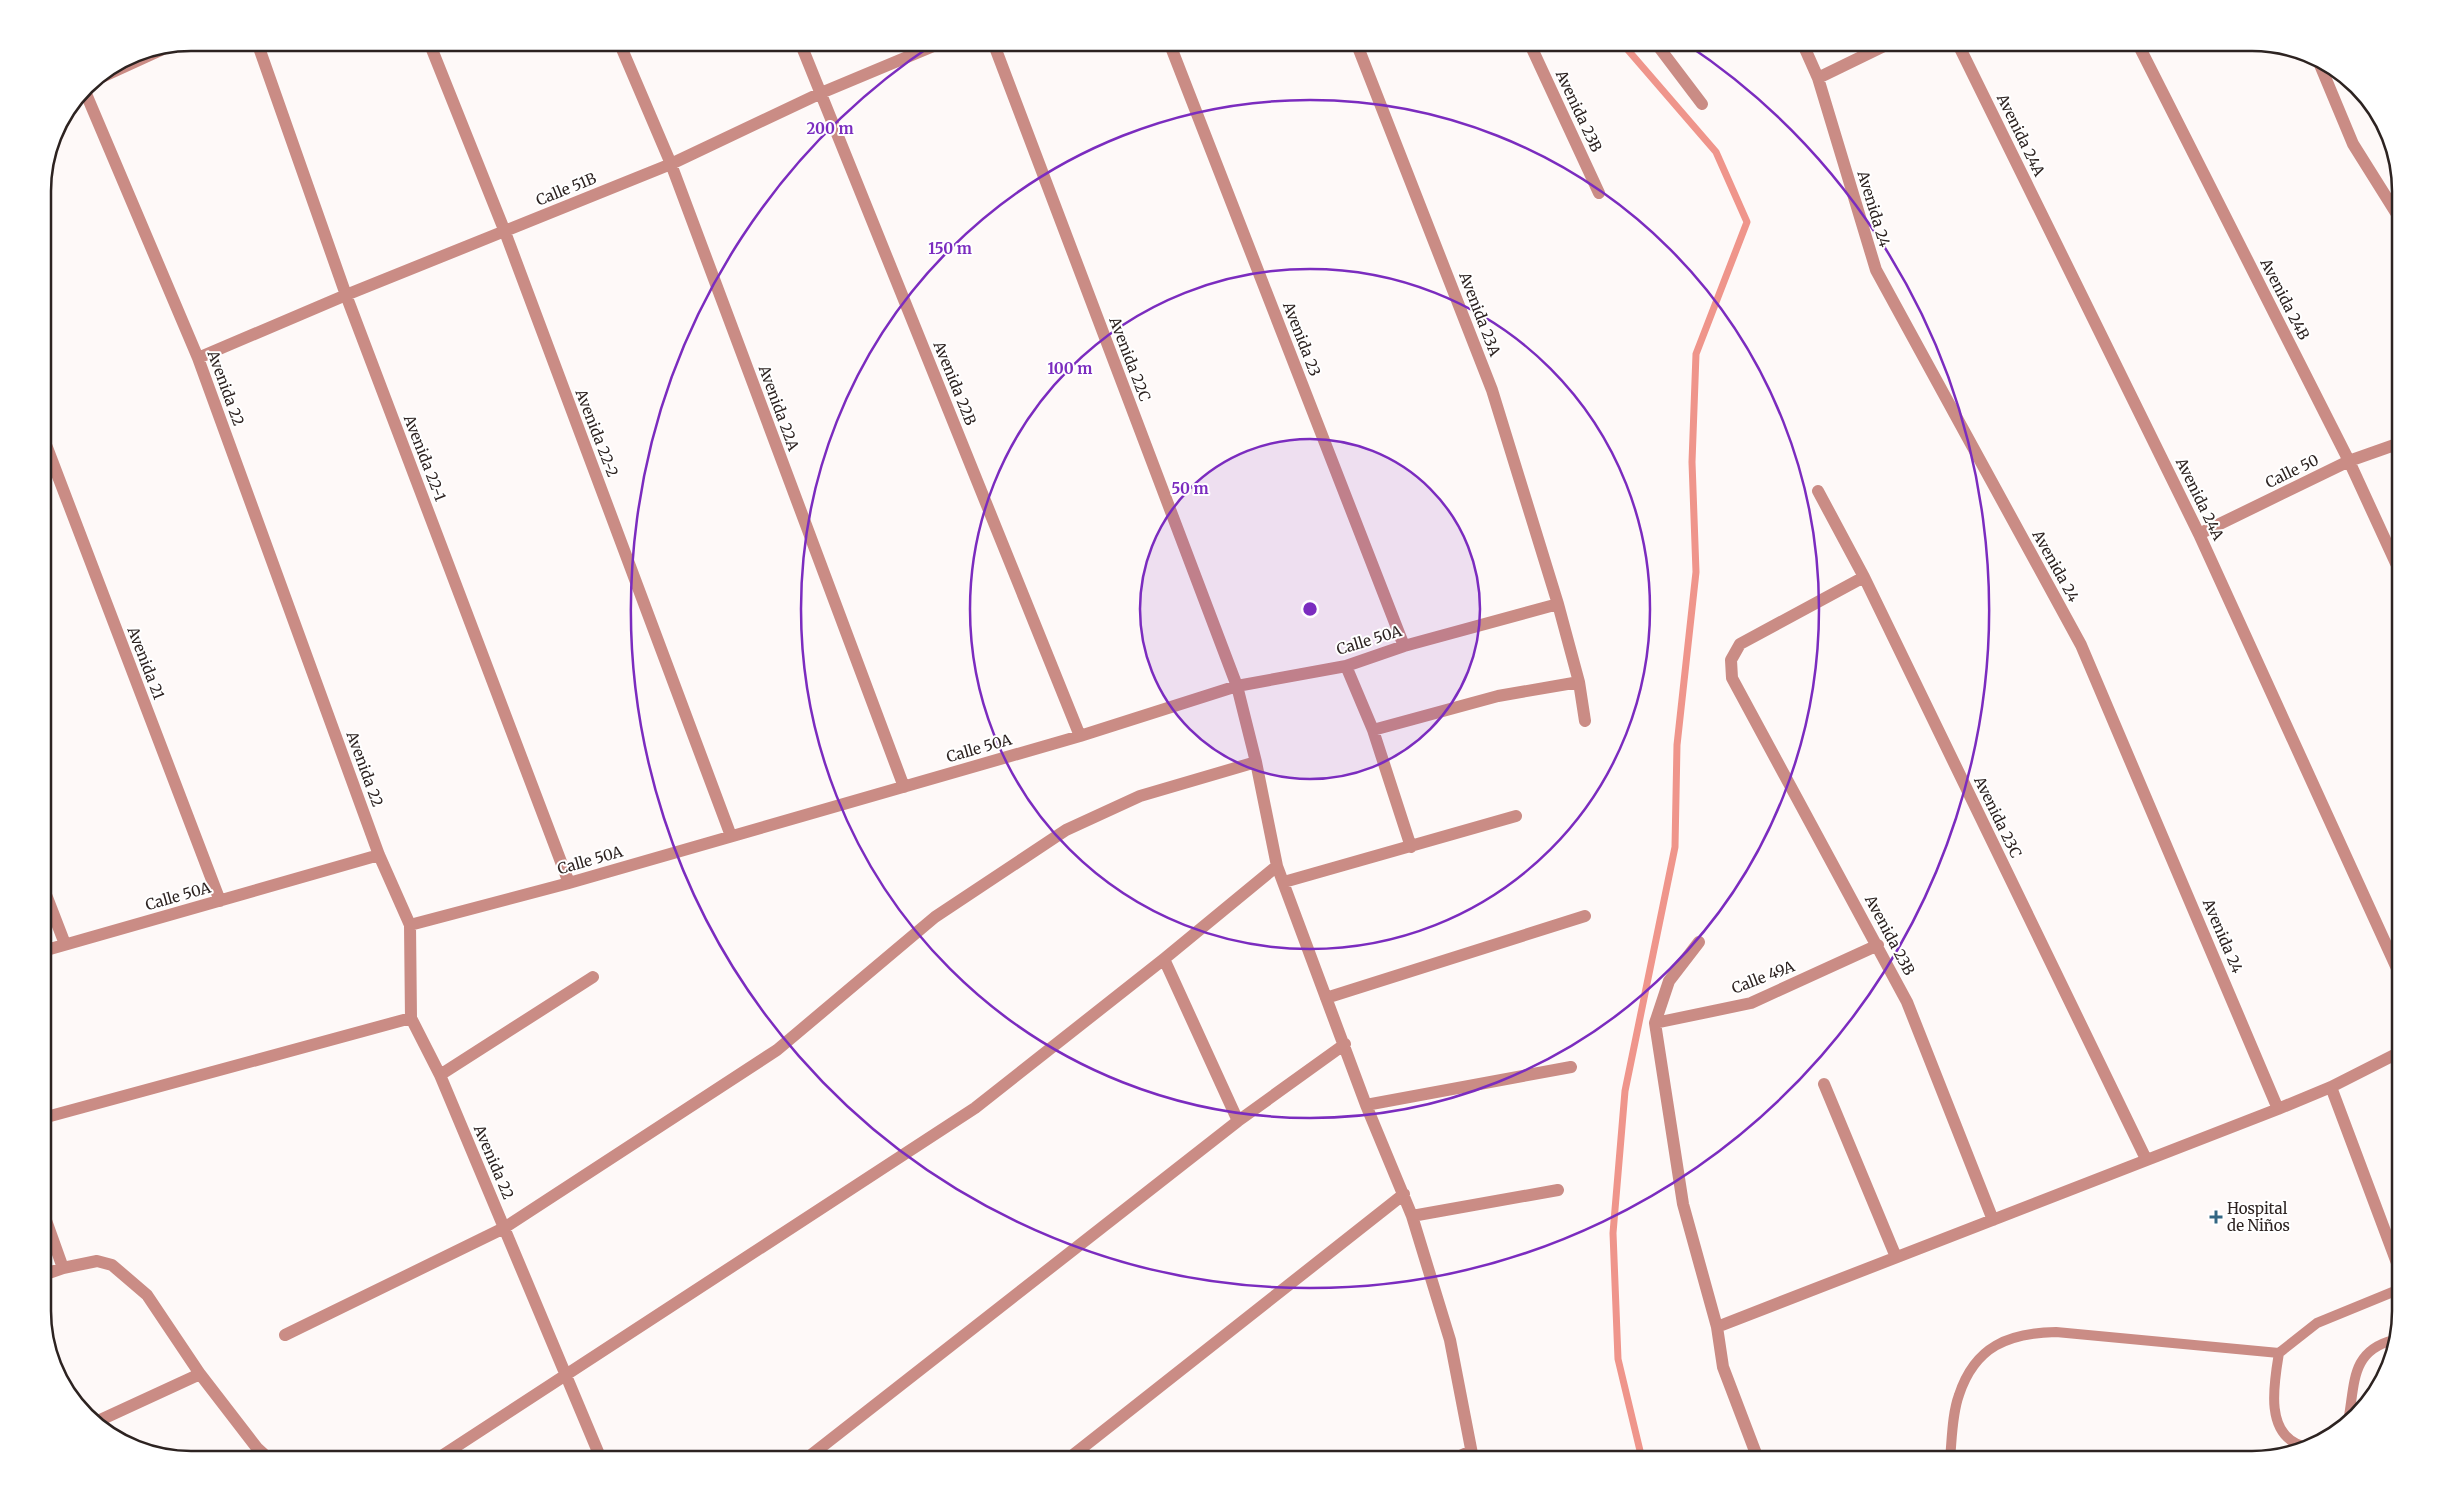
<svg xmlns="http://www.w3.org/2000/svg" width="2443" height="1502" viewBox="0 0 2443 1502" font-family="Merriweather,serif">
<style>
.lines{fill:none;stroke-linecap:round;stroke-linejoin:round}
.stream{stroke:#ef958b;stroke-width:7}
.lane{stroke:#ca8c85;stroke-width:10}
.street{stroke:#ca8c85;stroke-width:12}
.ring{fill:none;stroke:#7b2cbf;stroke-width:2.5}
.poi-dot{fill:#336683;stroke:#fff;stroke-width:2}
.labels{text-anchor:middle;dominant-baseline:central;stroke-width:4;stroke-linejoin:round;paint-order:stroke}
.street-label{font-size:15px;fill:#2d2321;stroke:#fff}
.poi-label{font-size:15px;fill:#2d2321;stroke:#fff;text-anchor:start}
.rim{fill:none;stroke:#2d2321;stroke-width:2.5}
.centre{fill:#7b2cbf;stroke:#fff;stroke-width:2.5}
.ring-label{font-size:15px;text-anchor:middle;font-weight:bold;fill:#7b2cbf;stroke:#fff;stroke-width:4;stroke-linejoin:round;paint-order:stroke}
</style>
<rect width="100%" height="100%" fill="#fef9f8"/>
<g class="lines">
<!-- stream -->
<path class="stream" d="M 1621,42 L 1716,152 L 1747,222 L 1696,354 L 1692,462 L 1696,572 L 1677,745 L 1675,847 L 1625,1091 L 1613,1233 L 1618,1359 L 1642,1459"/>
<!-- lane -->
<path class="lane" d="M 2349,1416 C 2355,1381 2352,1351 2393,1340
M 2303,1446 C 2264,1435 2274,1383 2279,1353 L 2317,1323 L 2400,1289
M 1950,1459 C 1952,1439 1952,1414 1959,1395 C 1975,1346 2009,1333 2056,1332 L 2279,1353"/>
<!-- street -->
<path class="street" d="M 257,42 L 346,295 L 569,883
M 429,42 L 505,232 L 731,836
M 619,42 L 671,164 L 904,787
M 800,42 L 1080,736
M 993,42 L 1237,686 L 1256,762 L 1277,866 L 1366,1105 L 1412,1216 L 1450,1340 L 1473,1459
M 1169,42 L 1404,646
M 1356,42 L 1492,390 L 1558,604 L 1579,682 L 1585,721
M 1529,42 L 1599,193
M 1655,42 L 1702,104
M 1802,42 L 1818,78 L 1876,270 L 2081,645 L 2278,1109
M 1957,42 L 2199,534 L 2400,975
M 2137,42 L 2349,461 L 2400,572
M 2318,60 L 2353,144 L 2400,219
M 1818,78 L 1892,42
M 95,80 L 165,48
M 84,89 L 198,358 L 379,855 L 410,925 L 411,1018 L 440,1075 L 601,1459
M 198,358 L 346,295 L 671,164 L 821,93 L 943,42
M 43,437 L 220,901
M 1818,491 L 1864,577 L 2146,1159
M 2199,534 L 2349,461 L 2400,443
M 1864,577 L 1740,644 L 1731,660 L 1732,678 L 1907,1002 L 1993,1220
M 1346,666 L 1373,730 L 1411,847
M 1373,730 L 1498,696 L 1579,682
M 1284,882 L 1516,816
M 43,887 L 65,944
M 410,925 L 569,883 L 1080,736 L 1237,686 L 1346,666 L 1404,646 L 1558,604
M 1699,942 L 1669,981 L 1655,1023 L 1683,1204 L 1717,1327
M 43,951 L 379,855
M 1164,959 L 1238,1121
M 1326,998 L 1585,916
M 1655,1023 L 1751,1003 L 1878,945
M 440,1075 L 593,977
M 1824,1084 L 1896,1257
M 2331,1087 L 2400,1271
M 1366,1105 L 1571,1067
M 43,1118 L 411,1018
M 43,1212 L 63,1268 L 97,1261 L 112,1265 L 147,1295 L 200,1374 L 257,1448 L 269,1459
M 1412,1216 L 1558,1190
M 43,1275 L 63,1268
M 285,1335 L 504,1228 L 777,1050 L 935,917 L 1066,830 L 1140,796 L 1256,762
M 98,1421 L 200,1374
M 437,1459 L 975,1108 L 1164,959 L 1277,866
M 806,1459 L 1238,1121 L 1345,1044
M 1068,1459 L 1404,1194
M 1454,1459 L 1471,1451
M 1758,1459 L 1723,1367 L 1717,1327 L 2278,1109 L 2331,1087 L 2400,1052"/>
</g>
<!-- distance rings -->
<circle cx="1310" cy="609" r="170" fill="#7b2cbf" fill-opacity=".12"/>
<g class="ring">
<circle cx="1310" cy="609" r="170"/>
<circle cx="1310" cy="609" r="340"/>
<circle cx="1310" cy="609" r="509"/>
<path d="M1685 43A679 679 0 1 1 935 43"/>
</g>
<!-- markers -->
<path class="poi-dot" d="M2213.5 1209.5h5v5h5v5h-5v5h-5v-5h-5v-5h5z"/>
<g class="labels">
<!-- street labels -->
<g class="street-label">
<text transform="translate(1579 111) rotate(65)">Avenida 23B</text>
<text transform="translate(2021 135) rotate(64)">Avenida 24A</text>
<text transform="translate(566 189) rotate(-22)">Calle 51B</text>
<text transform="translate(1874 209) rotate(73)">Avenida 24</text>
<text transform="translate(2285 299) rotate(63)">Avenida 24B</text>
<text transform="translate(1480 314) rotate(69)">Avenida 23A</text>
<text transform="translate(1302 339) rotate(69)">Avenida 23</text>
<text transform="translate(1130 359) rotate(69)">Avenida 22C</text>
<text transform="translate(955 383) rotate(68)">Avenida 22B</text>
<text transform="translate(226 388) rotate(70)">Avenida 22</text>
<text transform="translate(779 408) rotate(70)">Avenida 22A</text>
<text transform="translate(597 433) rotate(69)">Avenida 22-2</text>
<text transform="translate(425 458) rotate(69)">Avenida 22-1</text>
<text transform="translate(2292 471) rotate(-26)">Calle 50</text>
<text transform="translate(2200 499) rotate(64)">Avenida 24A</text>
<text transform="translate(2056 566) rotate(61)">Avenida 24</text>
<text transform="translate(1369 640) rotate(-17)">Calle 50A</text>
<text transform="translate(146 663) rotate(69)">Avenida 21</text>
<text transform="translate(979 748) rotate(-16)">Calle 50A</text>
<text transform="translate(365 769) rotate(70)">Avenida 22</text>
<text transform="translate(1998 817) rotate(64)">Avenida 23C</text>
<text transform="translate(590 860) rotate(-16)">Calle 50A</text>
<text transform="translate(178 896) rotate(-16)">Calle 50A</text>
<text transform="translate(1890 935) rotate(62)">Avenida 23B</text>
<text transform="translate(2223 936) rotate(67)">Avenida 24</text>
<text transform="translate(1763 977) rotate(-21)">Calle 49A</text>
<text transform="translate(494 1162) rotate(67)">Avenida 22</text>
</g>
<!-- poi labels -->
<g class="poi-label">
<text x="2227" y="1208">Hospital<tspan x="2227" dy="17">de Niños</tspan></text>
</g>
</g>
<!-- crop -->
<path d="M0 0H2443V1502H0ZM191 51H2252A140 140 0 0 1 2392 191V1311A140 140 0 0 1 2252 1451H191A140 140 0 0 1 51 1311V191A140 140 0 0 1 191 51Z" fill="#fff" fill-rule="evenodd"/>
<path class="rim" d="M191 51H2252A140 140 0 0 1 2392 191V1311A140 140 0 0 1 2252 1451H191A140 140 0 0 1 51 1311V191A140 140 0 0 1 191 51Z"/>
<circle cx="1310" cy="609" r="8" class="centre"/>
<g class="ring-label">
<text x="830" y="134">200 m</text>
<text x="950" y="254">150 m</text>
<text x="1070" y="374">100 m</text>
<text x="1190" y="494">50 m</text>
</g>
</svg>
